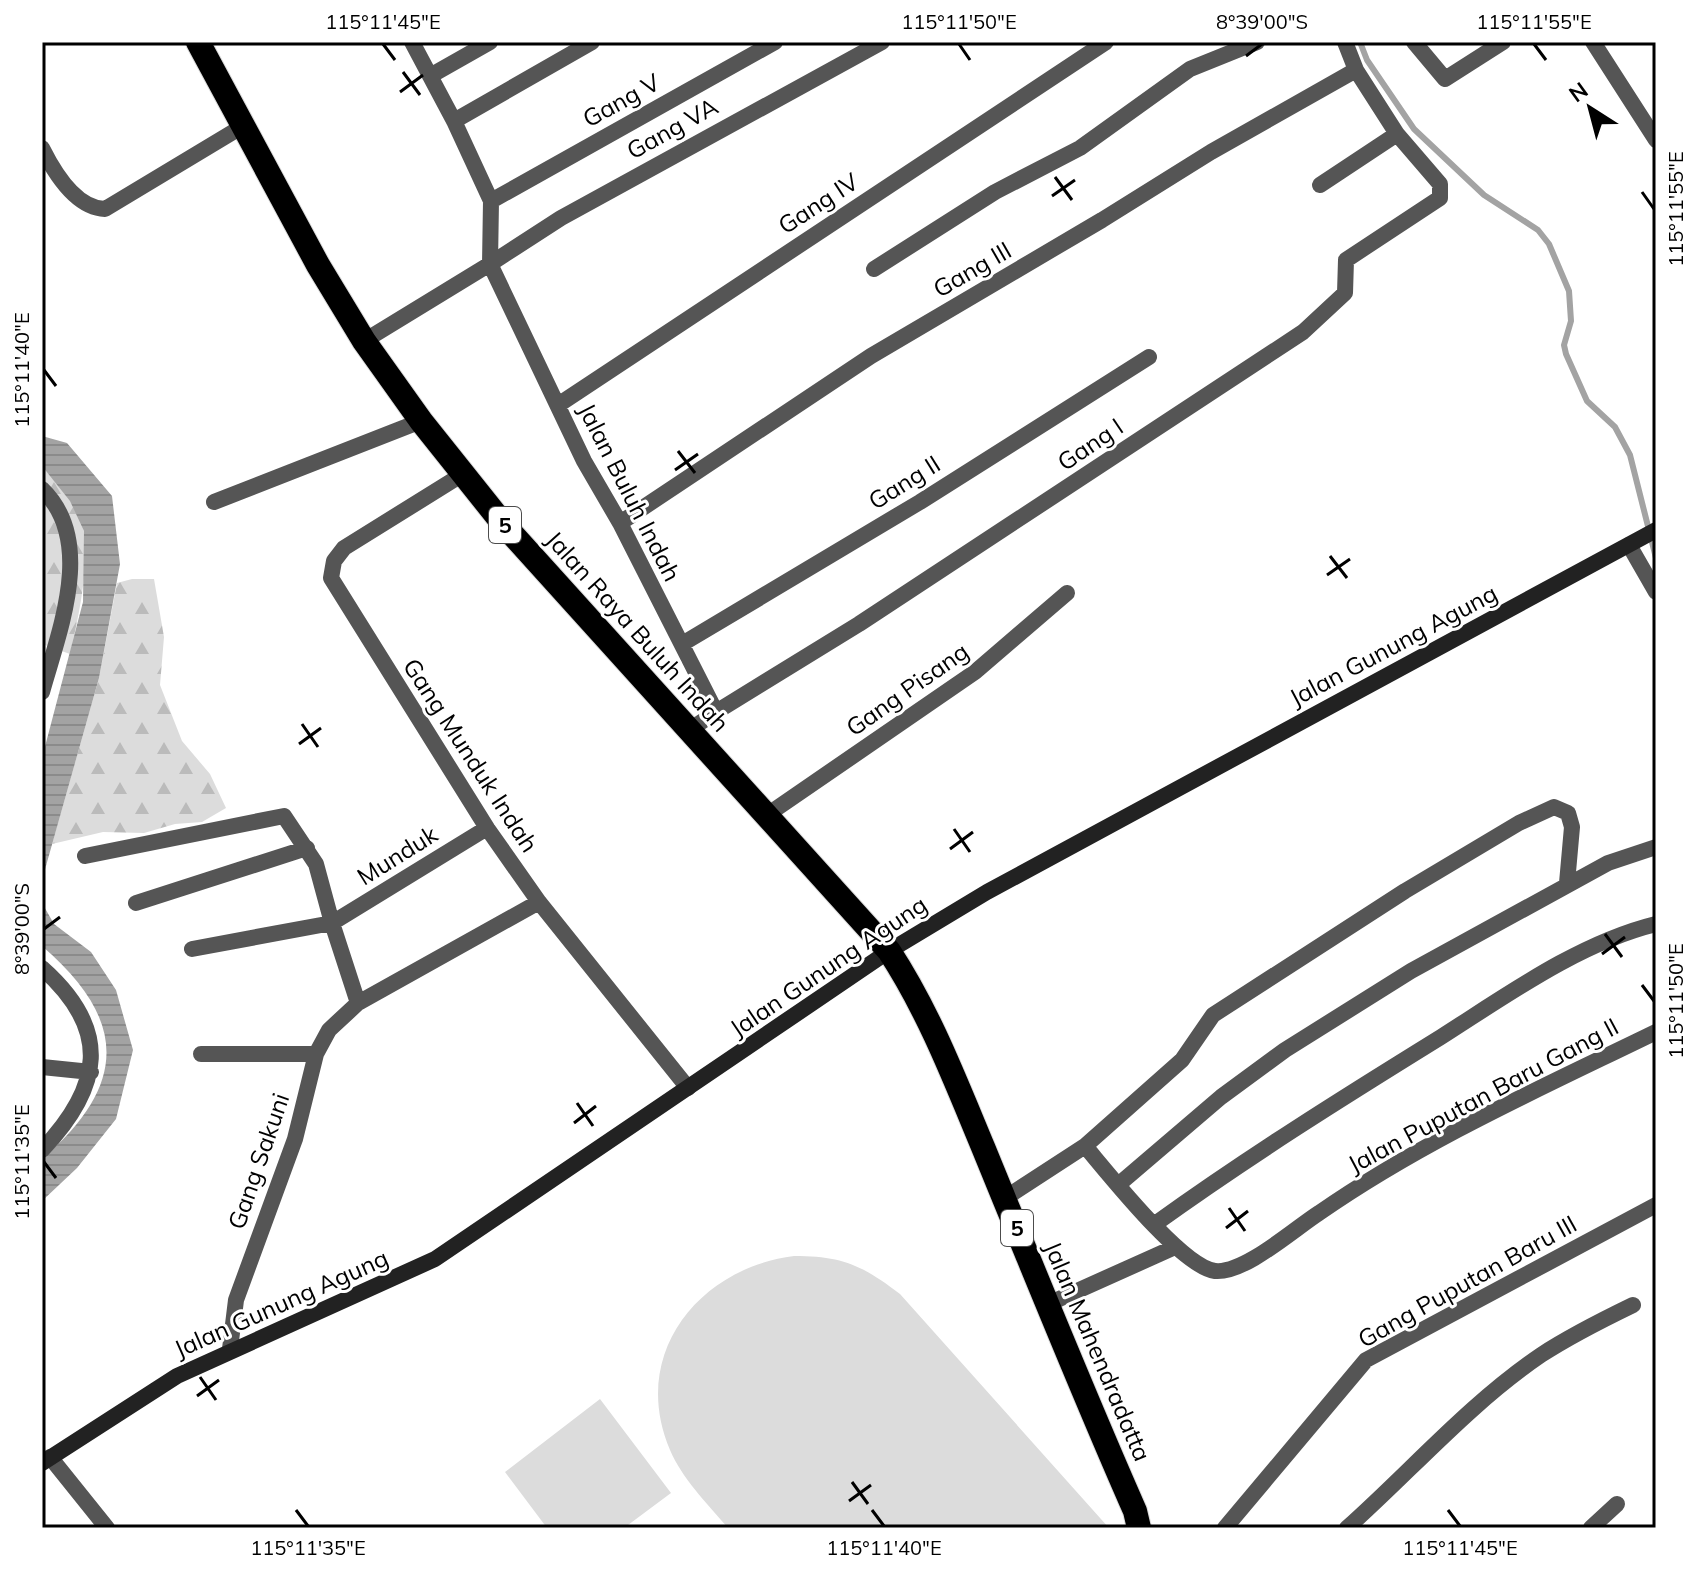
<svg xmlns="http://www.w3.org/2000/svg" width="1698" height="1570" viewBox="0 0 1698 1570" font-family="Mulish,sans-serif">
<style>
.forest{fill:url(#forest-firs)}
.pitch{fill:#dcdcdc}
.water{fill:url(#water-rules)}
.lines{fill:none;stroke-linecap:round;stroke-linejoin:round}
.stream{stroke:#a3a3a3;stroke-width:6}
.highway-casing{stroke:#dbdbdb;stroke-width:26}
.street{stroke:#555;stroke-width:16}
.secondary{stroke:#222;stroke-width:16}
.highway{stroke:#000;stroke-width:24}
.ticks{fill:none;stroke:#000;stroke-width:3}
.labels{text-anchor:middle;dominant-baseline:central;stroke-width:6;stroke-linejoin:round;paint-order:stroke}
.shield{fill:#fff;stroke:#4c4c4c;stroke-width:2}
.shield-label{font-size:22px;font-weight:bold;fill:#000}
.street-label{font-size:24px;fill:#000;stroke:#fff}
.neatline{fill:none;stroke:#000;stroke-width:3}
.ticks-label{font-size:20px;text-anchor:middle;fill:#000}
</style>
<defs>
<pattern id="forest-firs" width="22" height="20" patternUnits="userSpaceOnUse" patternTransform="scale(2)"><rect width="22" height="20" fill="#dcdcdc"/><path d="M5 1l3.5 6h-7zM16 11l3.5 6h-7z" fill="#bbb"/></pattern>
<pattern id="water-rules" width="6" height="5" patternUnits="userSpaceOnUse" patternTransform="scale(2)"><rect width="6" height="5" fill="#a3a3a3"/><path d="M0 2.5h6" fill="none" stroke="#8b8b8b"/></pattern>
</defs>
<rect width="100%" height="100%" fill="#fff"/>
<!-- forest -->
<path class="forest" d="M 42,466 C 55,482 72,498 80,517 C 94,549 78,620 70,654 L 42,644 Z
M 132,579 L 154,579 L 164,637 L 160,685 L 182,741 L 210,774 L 226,808 L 202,822 L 175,824 L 144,833 L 103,832 L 52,844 L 99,678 L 117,583 Z"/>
<!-- pitch -->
<path class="pitch" d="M 794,1256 C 842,1256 862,1265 900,1294 L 1109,1528 L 728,1528 C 707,1503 683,1480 670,1450 C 629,1354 699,1268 794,1256 Z
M 600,1399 L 671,1493 L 624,1528 L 547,1528 L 505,1472 Z"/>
<!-- water -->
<path class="water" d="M 42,436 L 67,443 L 112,496 L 120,564 L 99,678 L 42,880 L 42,758 L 83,602 L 84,531 L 70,501 L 42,466 Z
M 42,903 L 54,924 L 91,952 L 116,990 L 133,1050 L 116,1119 L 77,1168 L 42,1201 L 42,1159 C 128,1085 128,1020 42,946 Z"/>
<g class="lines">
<!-- stream -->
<path class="stream" d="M 1360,42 L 1367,60 L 1414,129 L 1484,195 L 1538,230 L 1549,244 L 1569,291 L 1571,321 L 1564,345 L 1566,354 L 1587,401 L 1615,427 L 1630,455 L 1656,558"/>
<defs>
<path id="highway" d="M 198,42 L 318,265 L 364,341 L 421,421 L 504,525 L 889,951 C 929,1012 955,1080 983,1147 C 1033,1269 1082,1391 1135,1511 L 1139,1528"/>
</defs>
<!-- highway casing -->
<use href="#highway" class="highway-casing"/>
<!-- street -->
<path class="street" d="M 1414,42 L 1445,79 L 1503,42
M 1593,42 L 1656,140
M 430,76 L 490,42
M 454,121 L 592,42
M 42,148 C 54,172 76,208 105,209 L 243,126
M 1320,185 L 1397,134
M 491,201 L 775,42
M 874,269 L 995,192 L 1080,148 L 1190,69 L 1257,42
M 364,341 L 490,264 L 491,201 L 454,121 L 412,42
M 558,405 L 1106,42
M 463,474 L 344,548 L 334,561 L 331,578 L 487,828 L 539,902 L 688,1088
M 42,489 C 96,541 59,631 42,692
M 214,502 L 421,421
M 620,523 L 871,356 L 1102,220 L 1211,152 L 1356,70
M 1629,545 L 1656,592
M 682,644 L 920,502 L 1149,357
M 716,712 L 859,624 L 1303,332 L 1345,293 L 1346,260 L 1440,198 L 1440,184 L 1397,134 L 1356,70 L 1345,42
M 691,729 L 716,712 L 620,523 L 584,461 L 490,264 L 561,218 L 882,42
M 767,815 L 975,672 L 1067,593
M 85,856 L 284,816 L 316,864 L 332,923 L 487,828
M 136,903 L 307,848
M 192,949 L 332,923 L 358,1003
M 42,968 C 112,1030 102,1087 42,1150
M 201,1054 L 316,1054
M 42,1067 L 91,1072
M 1085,1146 L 1182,1060 L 1213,1015 L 1405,891 L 1519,823 L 1554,807 L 1568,813 L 1572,827 L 1567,883
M 1118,1185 L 1221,1097 L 1285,1050 L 1411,971 L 1608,863 L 1656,847
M 1005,1198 L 1085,1146 C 1108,1173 1182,1267 1215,1271 C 1244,1274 1294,1229 1319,1213 C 1424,1140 1541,1088 1656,1032
M 1155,1224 C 1248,1157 1344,1097 1441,1037 C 1507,995 1579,943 1656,924
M 1048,1304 L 1175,1247
M 230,1349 L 236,1300 L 295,1139 L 316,1054 L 329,1030 L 358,1003 L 539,902
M 50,1457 L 107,1528
M 1225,1528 L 1366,1360 L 1656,1205
M 1347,1528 C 1411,1471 1469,1404 1541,1355 C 1570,1336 1602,1320 1633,1305
M 1591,1528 L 1617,1504"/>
<!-- secondary -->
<path class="secondary" d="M 42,1463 L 177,1376 L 435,1259 L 889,951 L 987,892 L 1656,530"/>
<!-- highway -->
<use href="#highway" class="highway"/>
</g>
<!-- ticks -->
<path class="ticks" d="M 383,44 L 395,60M 959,44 L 970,60M 1534,44 L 1546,60M 1246,56 L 1262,44M 403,72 L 420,95M 400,92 L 423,75M 1055,177 L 1072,200M 1642,192 L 1654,209M 1052,196 L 1075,180M 44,370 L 56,386M 678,451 L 695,473M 675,470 L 698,454M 1330,556 L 1347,578M 1327,575 L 1350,559M 302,724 L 318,747M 299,744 L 321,728M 954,829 L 970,852M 950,849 L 973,832M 44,929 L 60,917M 1605,934 L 1622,957M 1602,954 L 1625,937M 1642,985 L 1654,1001M 577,1103 L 593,1126M 574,1123 L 596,1106M 44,1162 L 56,1178M 1229,1208 L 1245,1231M 1226,1228 L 1248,1211M 200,1377 L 216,1400M 197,1396 L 219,1380M 852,1482 L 868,1504M 849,1501 L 871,1485M 296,1510 L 308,1526M 872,1510 L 884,1526M 1448,1510 L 1460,1526"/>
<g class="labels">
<!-- shield labels -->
<g class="shield">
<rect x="489" y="507" width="32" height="36" rx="6"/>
<rect x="1001" y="1210" width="32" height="36" rx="6"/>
</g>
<g class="shield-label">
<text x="505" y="525">5</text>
<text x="1017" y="1228">5</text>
</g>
<!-- street labels -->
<g class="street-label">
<text transform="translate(621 100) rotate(-29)">Gang V</text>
<text transform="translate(672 128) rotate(-29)">Gang VA</text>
<text transform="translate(818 203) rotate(-33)">Gang IV</text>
<text transform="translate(972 269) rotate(-30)">Gang III</text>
<text transform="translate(1090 444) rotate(-34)">Gang I</text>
<text transform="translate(904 482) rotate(-32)">Gang II</text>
<text transform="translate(630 492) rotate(63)">Jalan Buluh Indah</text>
<text transform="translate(638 631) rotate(48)">Jalan Raya Buluh Indah</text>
<text transform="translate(1393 645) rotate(-28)">Jalan Gunung Agung</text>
<text transform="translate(907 689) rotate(-35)">Gang Pisang</text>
<text transform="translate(471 755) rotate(57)">Gang Munduk Indah</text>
<text transform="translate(397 855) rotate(-32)">Munduk</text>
<text transform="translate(828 966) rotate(-34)">Jalan Gunung Agung</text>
<text transform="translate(1483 1095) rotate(-28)">Jalan Puputan Baru Gang II</text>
<text transform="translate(258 1161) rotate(-71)">Gang Sakuni</text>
<text transform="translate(1467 1281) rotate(-29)">Gang Puputan Baru III</text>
<text transform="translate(281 1303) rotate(-24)">Jalan Gunung Agung</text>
<text transform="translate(1098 1351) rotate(67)">Jalan Mahendradatta</text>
</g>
</g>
<!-- border -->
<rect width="1698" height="1570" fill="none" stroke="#ffffff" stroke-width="88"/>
<!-- north arrow -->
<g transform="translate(1590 108) rotate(324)" stroke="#ffffff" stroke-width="6" paint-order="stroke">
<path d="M0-6L14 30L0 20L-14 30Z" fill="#000000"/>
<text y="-12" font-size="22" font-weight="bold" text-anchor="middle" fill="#000000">N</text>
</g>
<rect x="44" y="44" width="1610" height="1482" class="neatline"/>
<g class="ticks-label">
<text x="383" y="29">115°11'45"E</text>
<text x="959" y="29">115°11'50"E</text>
<text x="1262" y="29">8°39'00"S</text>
<text x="1534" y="29">115°11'55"E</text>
<text transform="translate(1676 209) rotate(-90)" y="7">115°11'55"E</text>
<text transform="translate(22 370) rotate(-90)" y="7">115°11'40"E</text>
<text transform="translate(22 929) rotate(-90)" y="7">8°39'00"S</text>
<text transform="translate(1676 1001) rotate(-90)" y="7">115°11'50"E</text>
<text transform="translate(22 1162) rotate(-90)" y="7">115°11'35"E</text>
<text x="308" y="1555">115°11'35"E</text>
<text x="884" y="1555">115°11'40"E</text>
<text x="1460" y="1555">115°11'45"E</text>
</g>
</svg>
